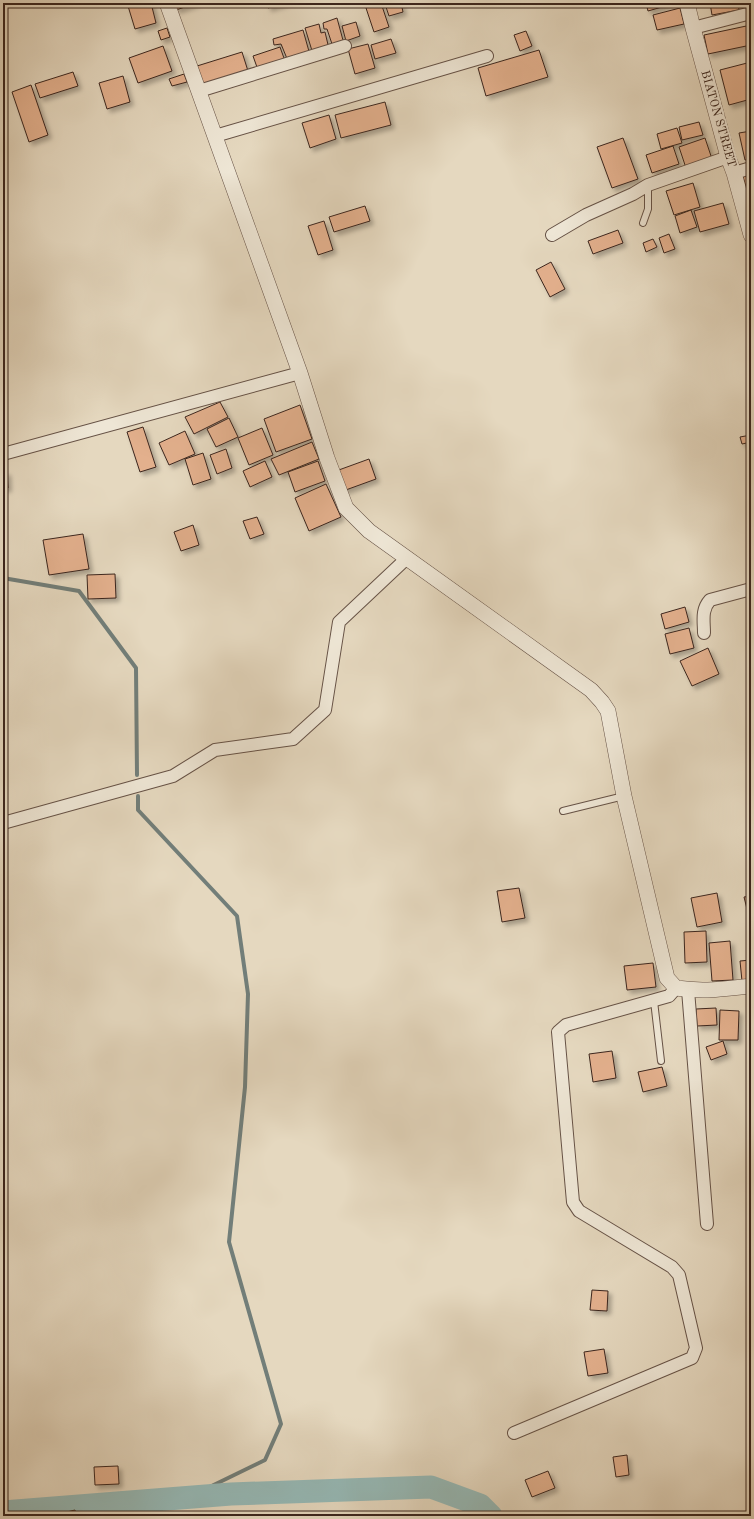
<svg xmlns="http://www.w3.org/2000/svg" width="754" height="1519" viewBox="0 0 754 1519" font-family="'Old Standard TT',serif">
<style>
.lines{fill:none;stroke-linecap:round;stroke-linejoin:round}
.stream{stroke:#727e79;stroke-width:4}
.river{stroke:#96b9b6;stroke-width:23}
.building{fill:#e3b08d;stroke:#3b251d;filter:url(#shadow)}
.service-casing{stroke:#665246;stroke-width:8}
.minor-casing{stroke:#665246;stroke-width:14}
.tertiary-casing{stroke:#665246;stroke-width:16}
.service{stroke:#eee6d5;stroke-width:6}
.minor{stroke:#eee6d5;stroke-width:12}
.tertiary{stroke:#eee6d5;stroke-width:15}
.labels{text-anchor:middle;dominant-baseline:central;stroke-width:4;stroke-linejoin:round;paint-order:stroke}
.street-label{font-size:12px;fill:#3b251d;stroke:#eee6d5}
</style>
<defs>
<filter id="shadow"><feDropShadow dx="3.5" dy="3.5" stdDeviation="2" flood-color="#0004"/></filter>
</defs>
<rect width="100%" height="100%" fill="#e5d8bf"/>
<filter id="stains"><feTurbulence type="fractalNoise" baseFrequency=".005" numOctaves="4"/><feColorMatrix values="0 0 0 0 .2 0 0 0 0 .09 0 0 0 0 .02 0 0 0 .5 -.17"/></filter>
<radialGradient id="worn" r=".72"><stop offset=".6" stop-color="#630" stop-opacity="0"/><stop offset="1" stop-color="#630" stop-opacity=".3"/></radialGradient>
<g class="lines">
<!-- stream -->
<path class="stream" d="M 3,578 L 79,591 L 136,668 L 137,775
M 138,796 L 138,810 L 237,916 L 248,994 L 245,1087 L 229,1242 L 281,1424 L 265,1460 L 189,1497"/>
<!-- river -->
<path class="river" d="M 3,1512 L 231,1494 L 431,1487 L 480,1505 L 491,1516"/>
</g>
<!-- building -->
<path class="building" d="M 140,3 L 151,3 L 156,23 L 135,29 L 128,6 Z
M 174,3 L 197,3 L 176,10 Z
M 267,3 L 285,3 L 268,8 Z
M 381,3 L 389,27 L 374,32 L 366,8 Z
M 387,3 L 401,3 L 403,12 L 389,16 L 385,4 Z
M 646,3 L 676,3 L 648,11 Z
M 710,3 L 738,3 L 739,10 L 712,15 Z
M 680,8 L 684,24 L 657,30 L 653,15 Z
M 337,18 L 344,44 L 333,47 L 327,29 L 324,29 L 323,23 Z
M 356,22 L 360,36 L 346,41 L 342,26 Z
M 319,24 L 321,33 L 325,32 L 329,49 L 313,54 L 305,28 Z
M 751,25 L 751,45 L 708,54 L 704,35 Z
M 167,28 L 170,37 L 161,40 L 158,31 Z
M 303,30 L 310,55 L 288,61 L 281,44 L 274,45 L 273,39 Z
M 526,31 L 532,46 L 520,51 L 514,35 Z
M 391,39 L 396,53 L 375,59 L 371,45 Z
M 368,44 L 375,68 L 355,74 L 348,49 Z
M 163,46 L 172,71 L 138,83 L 129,58 Z
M 280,47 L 285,61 L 258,70 L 253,56 Z
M 539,50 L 548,77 L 486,96 L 478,68 Z
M 242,52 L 248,71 L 204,86 L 197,66 Z
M 751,62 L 751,99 L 729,105 L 720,70 Z
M 73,72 L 78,86 L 40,98 L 35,84 Z
M 184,74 L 187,82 L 172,86 L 169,79 Z
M 123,76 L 130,102 L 107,109 L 99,83 Z
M 31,85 L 48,135 L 29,142 L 12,92 Z
M 385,102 L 391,125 L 341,138 L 335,115 Z
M 329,115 L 336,139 L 310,148 L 302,123 Z
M 699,122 L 703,135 L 682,140 L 679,127 Z
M 677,128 L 682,143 L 661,149 L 657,134 Z
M 751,131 L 751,159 L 745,160 L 739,133 Z
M 623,138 L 638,179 L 612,188 L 597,147 Z
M 705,138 L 712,159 L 686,168 L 679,147 Z
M 673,146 L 679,164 L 652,173 L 646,155 Z
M 751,174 L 751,194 L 748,195 L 743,176 Z
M 693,183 L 700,207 L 674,215 L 666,191 Z
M 723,203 L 729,224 L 700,232 L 694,211 Z
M 365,206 L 370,221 L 334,232 L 329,217 Z
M 691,210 L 697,227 L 680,233 L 675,216 Z
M 324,221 L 333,250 L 318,255 L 308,226 Z
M 618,230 L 623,243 L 593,254 L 588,241 Z
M 669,234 L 675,249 L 664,253 L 659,238 Z
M 653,239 L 657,247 L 646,252 L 643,243 Z
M 551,262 L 565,289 L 550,297 L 536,270 Z
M 220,402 L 228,417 L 194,434 L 185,417 Z
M 300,405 L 312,439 L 276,452 L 264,419 Z
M 229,418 L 238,437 L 216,447 L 207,429 Z
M 143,427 L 156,467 L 140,472 L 127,432 Z
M 262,428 L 273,455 L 249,465 L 238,438 Z
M 185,431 L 195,454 L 169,465 L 159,443 Z
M 751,435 L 751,442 L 742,444 L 740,437 Z
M 312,442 L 319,459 L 279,475 L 271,459 Z
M 226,449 L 232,468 L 217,474 L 210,455 Z
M 203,453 L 211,479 L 193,485 L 185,459 Z
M 369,459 L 376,479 L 343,491 L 336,471 Z
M 265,461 L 272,477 L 250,487 L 243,471 Z
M 318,461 L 325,481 L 295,492 L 288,472 Z
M 3,472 L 7,472 L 8,488 L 3,489 Z
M 326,484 L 341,517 L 309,531 L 295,498 Z
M 257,517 L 264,534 L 250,539 L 243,521 Z
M 193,525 L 199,545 L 181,551 L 174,532 Z
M 83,534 L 89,569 L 49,575 L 43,540 Z
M 751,542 L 751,555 L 748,543 Z
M 115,574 L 116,598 L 88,599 L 87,575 Z
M 685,607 L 689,622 L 665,629 L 661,614 Z
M 689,628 L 694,648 L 670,654 L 665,634 Z
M 708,648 L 719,674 L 692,686 L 680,661 Z
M 519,888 L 525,918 L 502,922 L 497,891 Z
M 717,893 L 722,922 L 697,927 L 691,898 Z
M 751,896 L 751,917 L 749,917 L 744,897 Z
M 706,931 L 707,962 L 685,963 L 684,932 Z
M 730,941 L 733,980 L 712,981 L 709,943 Z
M 751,960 L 751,980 L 742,981 L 740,961 Z
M 653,963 L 656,987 L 627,990 L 624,966 Z
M 716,1008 L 717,1025 L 697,1026 L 696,1009 Z
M 720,1010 L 739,1011 L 738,1040 L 719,1040 Z
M 723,1041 L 727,1054 L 711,1060 L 706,1047 Z
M 612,1051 L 616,1078 L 593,1082 L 589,1054 Z
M 662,1067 L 667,1086 L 643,1092 L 638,1072 Z
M 592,1290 L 608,1291 L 607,1311 L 590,1310 Z
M 604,1349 L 608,1373 L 588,1376 L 584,1352 Z
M 627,1455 L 629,1475 L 616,1477 L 613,1457 Z
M 118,1466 L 119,1484 L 95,1485 L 94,1467 Z
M 548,1471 L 555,1488 L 532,1497 L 525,1480 Z
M 75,1510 L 76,1516 L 54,1516 L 54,1515 Z"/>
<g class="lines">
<defs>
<path id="service" d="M 643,223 L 648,209 L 648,185
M 563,811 L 624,796
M 654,1001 L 661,1061"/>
<path id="minor" d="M 693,28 L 751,13
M 199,91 L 345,46
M 215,136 L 487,56
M 734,173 L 751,168
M 552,235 L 586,215 L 633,194 L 648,185 L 728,157
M 3,454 L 300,373
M 704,633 C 704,621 701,610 710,600 L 751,589
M 3,823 L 173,776 L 215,750 L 293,739 L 325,710 L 339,622 L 407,558
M 688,990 L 707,1224
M 514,1433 L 692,1358 L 696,1348 L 679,1275 L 672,1267 L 579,1211 L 573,1202 L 558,1032 L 566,1025 L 669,996 L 676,988"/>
<path id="tertiary" d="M 167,3 L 300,373 L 327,458 L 346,508 L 369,531 L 591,690 L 602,702 L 608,711 L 624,796 L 667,978 L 676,988 C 702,992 726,989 751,986
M 687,3 L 693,28 L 728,157 L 734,173 L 751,235"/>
</defs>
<!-- service casing -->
<use href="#service" class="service-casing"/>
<!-- minor casing -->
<use href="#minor" class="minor-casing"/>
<!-- tertiary casing -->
<use href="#tertiary" class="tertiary-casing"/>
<!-- service -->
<use href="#service" class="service"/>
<!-- minor -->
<use href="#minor" class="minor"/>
<!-- tertiary -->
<use href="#tertiary" class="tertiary"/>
</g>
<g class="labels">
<!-- street labels -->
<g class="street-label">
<text transform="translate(718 119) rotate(74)">BIATON STREET</text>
</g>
</g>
<!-- margin -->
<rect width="754" height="1519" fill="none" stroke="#e5d8bf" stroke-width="16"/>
<rect x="4" y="4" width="746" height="1511" fill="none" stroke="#3b251d" stroke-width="2"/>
<rect x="8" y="8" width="738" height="1503" fill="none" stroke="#3b251d"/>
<rect width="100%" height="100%" filter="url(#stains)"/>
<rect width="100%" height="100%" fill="url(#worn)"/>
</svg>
